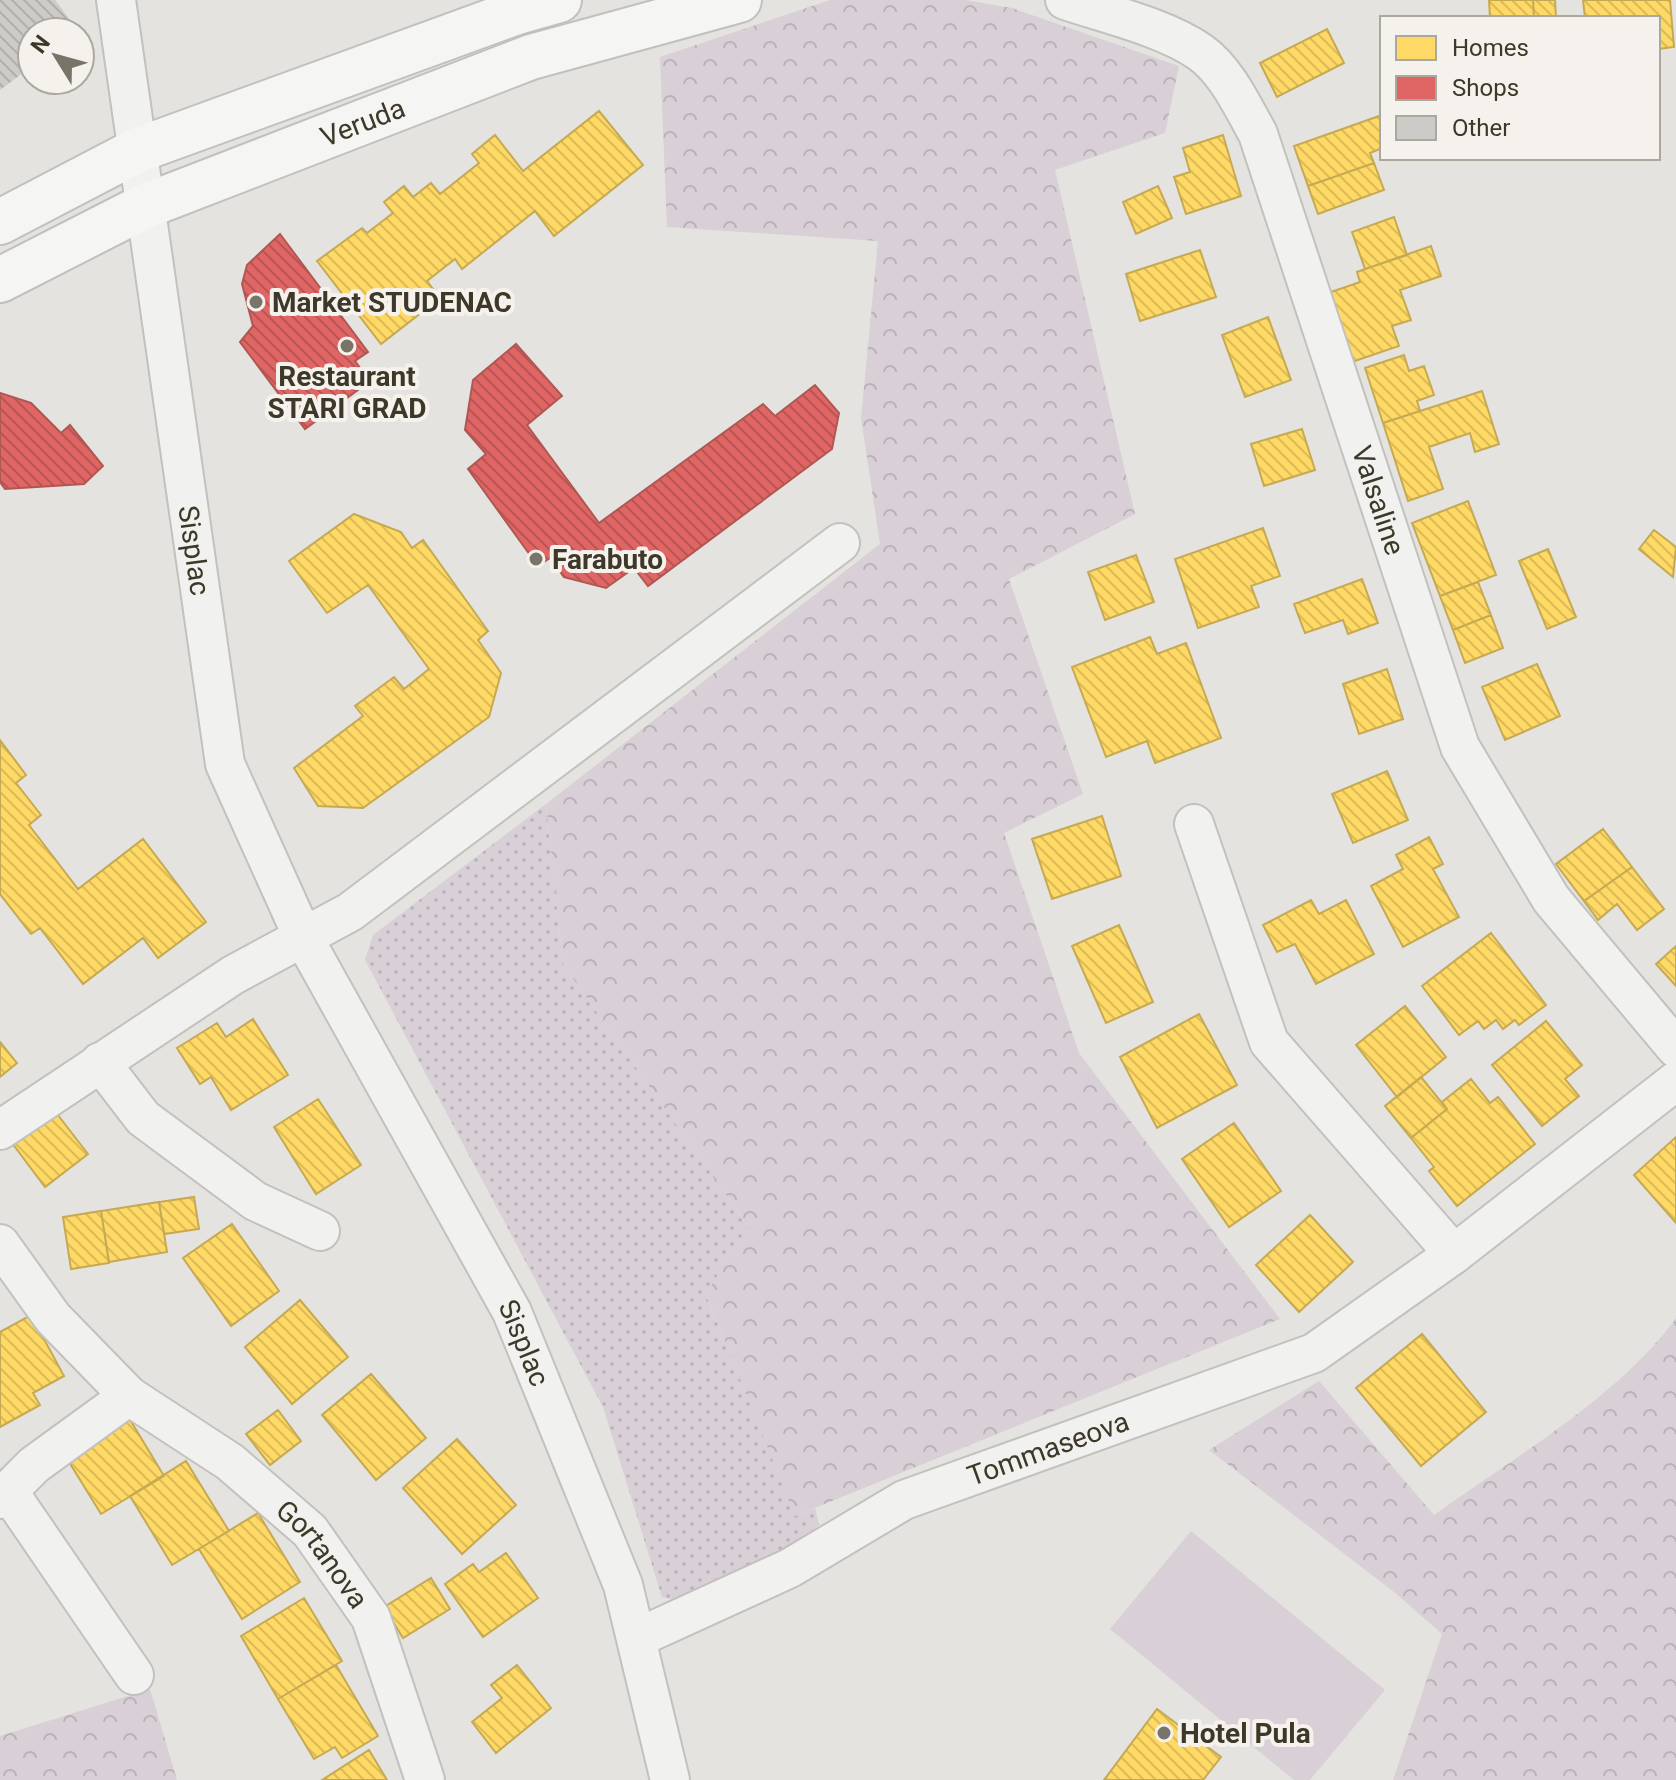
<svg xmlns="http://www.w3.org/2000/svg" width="1676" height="1780" viewBox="0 0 1676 1780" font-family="Roboto,sans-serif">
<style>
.grass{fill:url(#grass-dots)}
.forest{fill:url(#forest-crowns)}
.pitch{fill:#d8cfd7}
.homes{fill:url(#homes-back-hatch);stroke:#c5a953;stroke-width:2}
.shops{fill:url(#shops-back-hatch);stroke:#af5853;stroke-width:2}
.building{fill:url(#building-back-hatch)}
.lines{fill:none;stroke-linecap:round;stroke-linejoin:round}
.minor-casing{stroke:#c3c1be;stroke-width:42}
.major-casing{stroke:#c2c0bc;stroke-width:48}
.minor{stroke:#f1f1ef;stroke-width:38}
.major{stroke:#f5f5f3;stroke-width:44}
.poi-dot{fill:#787467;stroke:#f5f2ed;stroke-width:3}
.labels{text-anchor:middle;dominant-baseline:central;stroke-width:8;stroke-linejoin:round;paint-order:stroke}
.street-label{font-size:28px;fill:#3d3827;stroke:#f5f2ed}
.poi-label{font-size:28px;font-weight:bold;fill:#3d3827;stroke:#f5f2ed;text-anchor:start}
</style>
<defs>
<pattern id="grass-dots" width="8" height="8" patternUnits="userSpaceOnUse" patternTransform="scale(2)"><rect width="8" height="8" fill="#d8cfd7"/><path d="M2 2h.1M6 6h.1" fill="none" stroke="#bab2b9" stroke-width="1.8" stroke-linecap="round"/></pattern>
<pattern id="forest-crowns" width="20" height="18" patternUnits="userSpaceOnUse" patternTransform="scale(2)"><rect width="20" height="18" fill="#d8cfd7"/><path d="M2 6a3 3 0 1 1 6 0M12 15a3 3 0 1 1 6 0" fill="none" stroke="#bab2b9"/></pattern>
<pattern id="homes-back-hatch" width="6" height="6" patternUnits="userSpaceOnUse" patternTransform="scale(2)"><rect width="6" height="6" fill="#ffd966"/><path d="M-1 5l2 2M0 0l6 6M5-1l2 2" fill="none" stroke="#dbbb58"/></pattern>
<pattern id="shops-back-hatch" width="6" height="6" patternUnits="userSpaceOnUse" patternTransform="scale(2)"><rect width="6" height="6" fill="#e06666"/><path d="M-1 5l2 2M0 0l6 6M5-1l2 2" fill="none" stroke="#b75554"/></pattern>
<pattern id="building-back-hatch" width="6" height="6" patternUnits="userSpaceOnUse" patternTransform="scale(2)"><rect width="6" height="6" fill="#cdcbc8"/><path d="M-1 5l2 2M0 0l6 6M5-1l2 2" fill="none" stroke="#b1afac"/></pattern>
</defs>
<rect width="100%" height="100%" fill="#e5e3df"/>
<!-- grass -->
<path class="grass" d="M 546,804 L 563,964 L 748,1226 L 706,1295 L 796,1516 L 815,1508 L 819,1525 L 783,1554 L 686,1603 L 662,1597 L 603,1407 L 365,960 L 373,935 Z"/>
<!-- forest -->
<path class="forest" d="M 830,0 L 966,0 L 1012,8 L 1179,66 L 1165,133 L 1055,170 L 1135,514 L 1009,579 L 1083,794 L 1004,833 L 1079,1053 L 1280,1319 L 795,1516 L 706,1294 L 748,1226 L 563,964 L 546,804 L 880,544 L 861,418 L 878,241 L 667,227 L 660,57 Z
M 1676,1318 L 1676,1780 L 1393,1780 L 1442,1634 L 1394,1592 L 1209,1450 L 1319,1381 L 1434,1515 C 1512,1459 1620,1396 1676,1318 Z
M 150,1689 L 177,1780 L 0,1780 L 0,1736 Z"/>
<!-- pitch -->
<path class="pitch" d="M 1191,1531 L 1385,1690 L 1310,1780 L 1294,1780 L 1110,1629 Z"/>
<!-- homes -->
<path class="homes" d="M 1489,0 L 1533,0 L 1534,18 L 1490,18 Z
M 1533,0 L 1555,0 L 1556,18 L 1534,18 Z
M 1583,0 L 1670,0 L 1674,47 L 1658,49 L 1658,18 L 1585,18 Z
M 1327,29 L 1344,63 L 1277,97 L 1260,63 Z
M 599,111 L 643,165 L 554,236 L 535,211 L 462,269 L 455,259 L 427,281 L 440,298 L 381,344 L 317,261 L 362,228 L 367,233 L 393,213 L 384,202 L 404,186 L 413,197 L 431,183 L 440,194 L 479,163 L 472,154 L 495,135 L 523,171 Z
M 1382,115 L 1382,148 L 1370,153 L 1374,163 L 1308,186 L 1294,146 Z
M 1223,135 L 1241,196 L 1186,214 L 1174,177 L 1190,172 L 1183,148 Z
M 1374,163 L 1384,190 L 1318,214 L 1308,186 Z
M 1158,186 L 1172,218 L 1136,234 L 1123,202 Z
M 1394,217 L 1407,255 L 1365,269 L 1352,232 Z
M 1431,246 L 1441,276 L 1400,290 L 1411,320 L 1392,326 L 1399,346 L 1349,363 L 1325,294 L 1360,282 L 1357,272 Z
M 1200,250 L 1216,297 L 1140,321 L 1126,274 Z
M 1268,317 L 1291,380 L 1245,397 L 1222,335 Z
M 1404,355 L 1409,371 L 1424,366 L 1434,395 L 1417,401 L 1420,411 L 1383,423 L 1365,368 Z
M 1482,391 L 1499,444 L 1475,452 L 1470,433 L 1429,447 L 1443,489 L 1408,501 L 1383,423 Z
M 1302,429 L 1315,470 L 1264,486 L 1251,444 Z
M 1468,501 L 1496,575 L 1440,596 L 1412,523 Z
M 354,514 L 401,532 L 412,548 L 423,540 L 488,631 L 478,640 L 501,673 L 489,717 L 363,808 L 318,806 L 294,768 L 363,716 L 355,706 L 394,677 L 404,689 L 429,669 L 368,585 L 327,613 L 289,561 Z
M 1263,528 L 1280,576 L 1251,586 L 1259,607 L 1198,628 L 1175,559 Z
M 1654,530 L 1676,547 L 1673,577 L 1639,549 Z
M 1548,549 L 1576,617 L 1547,629 L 1519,561 Z
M 1136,555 L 1154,602 L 1105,620 L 1088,572 Z
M 1362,579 L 1378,623 L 1348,634 L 1343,620 L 1305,633 L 1294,604 Z
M 1478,582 L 1491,615 L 1453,630 L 1440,596 Z
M 1491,615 L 1503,648 L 1465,663 L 1453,630 Z
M 1150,637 L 1157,654 L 1186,643 L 1221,738 L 1155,763 L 1147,741 L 1106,757 L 1072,667 Z
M 1537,664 L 1560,716 L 1505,740 L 1482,687 Z
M 1387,669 L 1403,719 L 1359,734 L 1343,684 Z
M 0,740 L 26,775 L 16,783 L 41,815 L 29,825 L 78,889 L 143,839 L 206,922 L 158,958 L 143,938 L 83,984 L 40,928 L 31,934 L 0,894 Z
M 1387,771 L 1408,820 L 1353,843 L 1332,794 Z
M 1102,816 L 1121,876 L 1052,899 L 1032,839 Z
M 1603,829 L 1632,867 L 1584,901 L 1556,864 Z
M 1429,837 L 1443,864 L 1433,869 L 1459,917 L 1403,947 L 1371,886 L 1403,869 L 1396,855 Z
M 1632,867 L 1664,909 L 1637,930 L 1617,904 L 1598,920 L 1584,901 Z
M 1311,900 L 1319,914 L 1346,900 L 1374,954 L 1316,984 L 1295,944 L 1277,952 L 1263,925 Z
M 1119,925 L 1153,1002 L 1106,1023 L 1072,946 Z
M 1491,933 L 1546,1005 L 1519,1025 L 1515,1020 L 1503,1029 L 1496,1020 L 1484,1029 L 1478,1021 L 1459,1035 L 1422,986 Z
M 1676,946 L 1676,986 L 1656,964 Z
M 1405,1006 L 1446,1057 L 1397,1097 L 1356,1045 Z
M 1199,1014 L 1237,1085 L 1157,1128 L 1120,1057 Z
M 253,1019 L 288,1075 L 231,1110 L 211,1077 L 200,1084 L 177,1048 L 217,1023 L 226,1037 Z
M 1546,1021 L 1582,1065 L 1565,1079 L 1579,1096 L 1542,1126 L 1492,1065 Z
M 0,1042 L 17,1063 L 0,1077 Z
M 1421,1077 L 1447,1109 L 1411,1138 L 1385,1106 Z
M 1471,1079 L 1490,1103 L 1498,1097 L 1535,1144 L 1457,1206 L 1429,1171 L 1434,1167 L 1411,1138 L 1447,1109 L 1442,1102 Z
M 318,1099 L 361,1165 L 316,1194 L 274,1127 Z
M 54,1110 L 88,1154 L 45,1187 L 12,1143 Z
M 1234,1123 L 1281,1191 L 1229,1227 L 1182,1159 Z
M 1676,1137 L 1676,1223 L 1634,1175 Z
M 194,1197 L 199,1229 L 164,1234 L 159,1202 Z
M 159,1202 L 167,1252 L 109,1262 L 101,1211 Z
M 101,1211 L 109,1263 L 71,1269 L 63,1217 Z
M 1310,1215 L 1353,1262 L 1299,1312 L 1256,1265 Z
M 232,1224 L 279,1291 L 231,1326 L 183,1258 Z
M 300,1300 L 348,1357 L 292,1404 L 245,1347 Z
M 31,1315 L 64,1376 L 33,1393 L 40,1405 L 0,1427 L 0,1332 Z
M 1422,1334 L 1486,1412 L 1421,1466 L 1356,1388 Z
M 371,1374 L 426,1438 L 376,1480 L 322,1415 Z
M 278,1410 L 301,1441 L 270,1465 L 246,1434 Z
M 129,1418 L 164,1476 L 101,1514 L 66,1457 Z
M 457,1439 L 516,1505 L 462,1554 L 403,1488 Z
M 186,1461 L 229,1531 L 172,1565 L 130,1496 Z
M 258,1513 L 300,1582 L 242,1619 L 199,1549 Z
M 506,1553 L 538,1598 L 483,1637 L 445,1584 L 473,1564 L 479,1572 Z
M 431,1578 L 450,1609 L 403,1638 L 384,1607 Z
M 304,1598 L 342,1661 L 278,1699 L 241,1636 Z
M 336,1665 L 378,1736 L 342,1758 L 335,1747 L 314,1759 L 278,1699 Z
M 517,1665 L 551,1708 L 496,1753 L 472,1722 L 502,1698 L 491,1685 Z
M 1157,1709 L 1221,1757 L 1203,1780 L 1104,1780 Z
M 369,1750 L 387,1780 L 322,1780 Z"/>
<!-- shops -->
<path class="shops" d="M 280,234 L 368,352 L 355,361 L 370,381 L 305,429 L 240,342 L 253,326 L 242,284 L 247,265 Z
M 516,344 L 562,396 L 527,425 L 599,523 L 763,404 L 775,416 L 815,385 L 839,413 L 832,449 L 648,586 L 634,568 L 606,588 L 564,577 L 550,558 L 538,566 L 468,469 L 486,454 L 465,430 L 473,380 Z
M 0,393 L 31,403 L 61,433 L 70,425 L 103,466 L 84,484 L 5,489 L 0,482 Z"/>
<!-- building -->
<path class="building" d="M 0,0 L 55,0 L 78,31 L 32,32 L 32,66 L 0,90 Z"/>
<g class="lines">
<defs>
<g id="minor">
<path id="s1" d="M 116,0 L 225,764 L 303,937 L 512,1312 L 623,1585 L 670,1780"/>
<path id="s2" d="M 1065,0 C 1106,14 1164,27 1200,52 C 1226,70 1243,107 1258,134 L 1460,747 L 1551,899 L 1676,1048"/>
<path d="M 1194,824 L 1269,1042 L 1454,1254"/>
<path d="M 100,1062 L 143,1118 L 255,1201 L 320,1231"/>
<path d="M 0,1130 L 233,975 L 350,912 L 840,543"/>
<path id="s3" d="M 0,1244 L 53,1318 L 129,1396 L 230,1462 L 310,1531 L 371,1618 L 425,1780"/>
<path d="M 8,1491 L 134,1675"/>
<path d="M 0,1499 L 34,1465 L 129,1396"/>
<path id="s4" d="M 637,1638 L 790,1568 L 904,1500 L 1314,1353 L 1454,1254 L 1676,1081"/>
</g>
<g id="major">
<path d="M 0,222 L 138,150 L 517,12 L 559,0"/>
<path id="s5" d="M 0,280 L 143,207 L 531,57 L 739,0"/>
</g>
</defs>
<!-- minor casing -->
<use href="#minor" class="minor-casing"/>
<!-- major casing -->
<use href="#major" class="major-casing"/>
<!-- minor -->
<use href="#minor" class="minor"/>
<!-- major -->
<use href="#major" class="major"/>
</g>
<!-- markers -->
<g class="poi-dot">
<circle cx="256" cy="302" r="8"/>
<circle cx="347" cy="346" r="8"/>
<circle cx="536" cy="559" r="8"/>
<circle cx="1164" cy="1733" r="8"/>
</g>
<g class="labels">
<!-- street labels -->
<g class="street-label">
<text stroke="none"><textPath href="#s5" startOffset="396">Veruda</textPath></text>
<text stroke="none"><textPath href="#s2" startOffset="632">Valsaline</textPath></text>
<text stroke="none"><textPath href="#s1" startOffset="556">Sisplac</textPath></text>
<text stroke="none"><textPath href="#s1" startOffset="1424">Sisplac</textPath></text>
<text stroke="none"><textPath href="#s4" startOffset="454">Tommaseova</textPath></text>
<text stroke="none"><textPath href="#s3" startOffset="452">Gortanova</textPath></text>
</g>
<!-- poi labels -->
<g class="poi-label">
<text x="272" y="302">Market STUDENAC</text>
<text x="347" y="376" text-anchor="middle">Restaurant<tspan x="347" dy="32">STARI GRAD</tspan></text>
<text x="552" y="559">Farabuto</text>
<text x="1180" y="1733">Hotel Pula</text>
</g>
</g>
<!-- legend -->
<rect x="1380" y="16" width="280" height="144" fill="#f5f2ed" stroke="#aba89e" stroke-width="2"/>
<rect x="1396" y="36" width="40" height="24" fill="#ffd966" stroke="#aba89e" stroke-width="2"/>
<text x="1452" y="56" font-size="24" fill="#3d3827">Homes</text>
<rect x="1396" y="76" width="40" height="24" fill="#e06666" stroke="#aba89e" stroke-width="2"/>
<text x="1452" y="96" font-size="24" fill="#3d3827">Shops</text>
<rect x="1396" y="116" width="40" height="24" fill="#cdcbc8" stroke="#aba89e" stroke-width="2"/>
<text x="1452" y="136" font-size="24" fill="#3d3827">Other</text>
<!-- north arrow -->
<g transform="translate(56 56) rotate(307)"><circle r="38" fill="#f5f2ed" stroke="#aba89e" stroke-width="2"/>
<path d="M0-6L14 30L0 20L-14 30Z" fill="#787467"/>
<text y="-12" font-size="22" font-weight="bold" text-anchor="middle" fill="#3d3827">N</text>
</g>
</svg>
